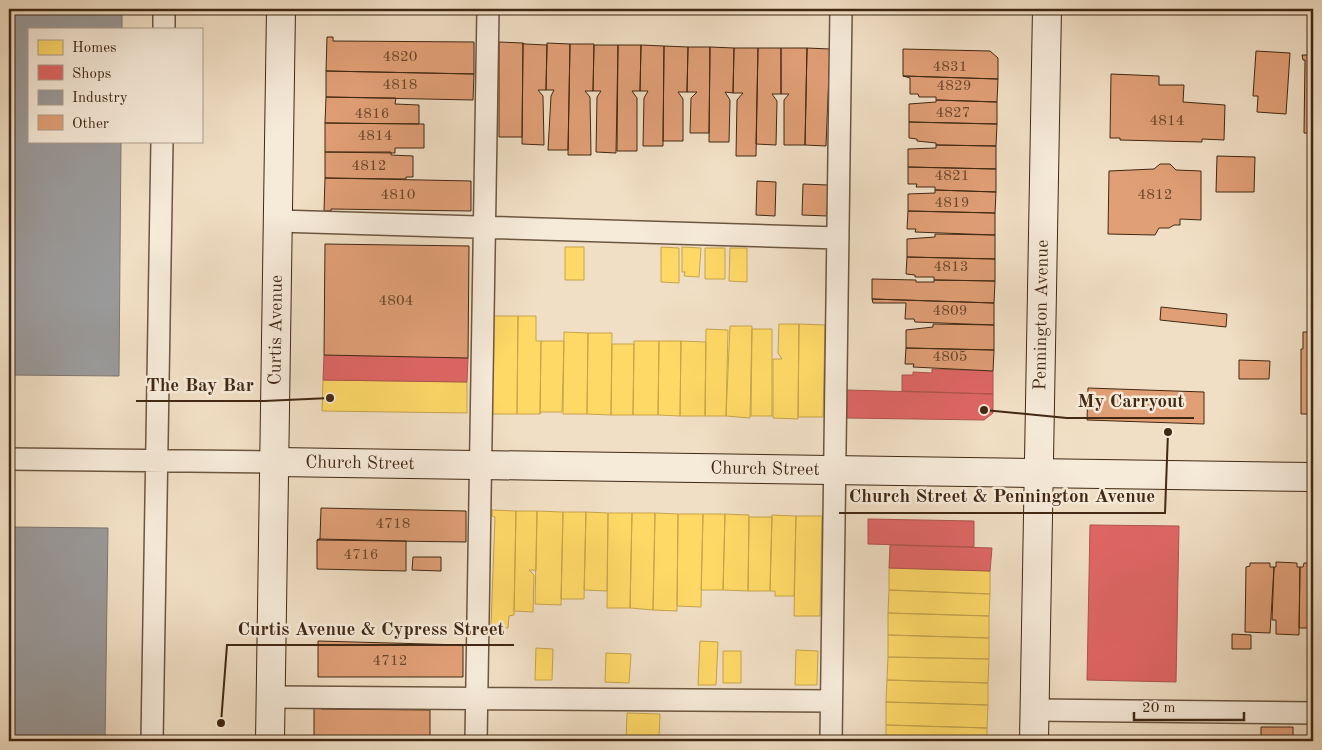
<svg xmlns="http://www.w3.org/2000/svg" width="1322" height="750" viewBox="0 0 1322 750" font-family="'Old Standard TT',serif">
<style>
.homes{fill:#ffd966;stroke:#c6a44d}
.shops{fill:#e06666;stroke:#b0534d}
.industry{fill:#999;stroke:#7f7771}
.building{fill:#e19f76;stroke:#412813}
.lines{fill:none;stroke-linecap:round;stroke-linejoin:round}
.service-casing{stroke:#6d5640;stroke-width:24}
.secondary-casing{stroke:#412813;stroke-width:30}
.service{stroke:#f6ead9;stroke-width:21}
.secondary{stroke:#f6ead9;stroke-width:28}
.labels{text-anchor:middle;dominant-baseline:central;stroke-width:5;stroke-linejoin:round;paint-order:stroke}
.number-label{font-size:15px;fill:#69462c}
.street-label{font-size:18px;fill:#412813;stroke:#f6ead9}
.leader{fill:none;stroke:#412813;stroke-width:2}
.callout-dot{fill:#412813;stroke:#f6ead9;stroke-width:2}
.callout-label{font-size:19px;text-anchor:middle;font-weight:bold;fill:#412813;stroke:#f6ead9;stroke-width:5;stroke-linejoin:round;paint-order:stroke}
</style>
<rect width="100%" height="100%" fill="#f1dfc5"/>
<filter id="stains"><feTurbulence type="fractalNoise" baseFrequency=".004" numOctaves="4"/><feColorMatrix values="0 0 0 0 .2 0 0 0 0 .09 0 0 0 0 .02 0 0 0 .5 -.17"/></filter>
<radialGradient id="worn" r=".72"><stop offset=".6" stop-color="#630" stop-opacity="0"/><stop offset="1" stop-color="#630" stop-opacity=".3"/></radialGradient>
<!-- homes -->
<path class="homes" d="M 565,247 L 584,247 L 584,280 L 565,280 Z
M 661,247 L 679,248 L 679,283 L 661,282 Z
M 682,247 L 701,248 L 699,277 L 684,276 L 685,272 L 682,272 Z
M 705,248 L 725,248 L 725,279 L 705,279 Z
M 730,248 L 747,248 L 747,282 L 729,281 Z
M 493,316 L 518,316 L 517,414 L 489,414 Z
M 518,316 L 536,316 L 536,341 L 541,341 L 540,414 L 517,414 Z
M 779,324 L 799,324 L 798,419 L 773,418 L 773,359 L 782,359 L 778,353 Z
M 799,324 L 825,325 L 823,417 L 798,417 Z
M 730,326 L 752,326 L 750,418 L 726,416 Z
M 706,329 L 728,330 L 726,416 L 705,416 Z
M 752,329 L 772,329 L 772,416 L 751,416 Z
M 564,332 L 588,333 L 587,414 L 563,414 Z
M 588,333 L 612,333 L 611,415 L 587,414 Z
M 541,341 L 564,341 L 562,412 L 541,412 L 540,414 Z
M 634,341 L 659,341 L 658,415 L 633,415 Z
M 659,341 L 681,341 L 680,416 L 658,415 Z
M 681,341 L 706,342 L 705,416 L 680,416 Z
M 612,344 L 634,344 L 633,415 L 611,415 Z
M 323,380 L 467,382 L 467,413 L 322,411 Z
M 492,510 L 516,511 L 514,615 L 509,616 L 508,628 L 491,627 L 495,517 L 492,516 Z
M 516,511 L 537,511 L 536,570 L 529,570 L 534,575 L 533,612 L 514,611 Z
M 537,511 L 563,512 L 561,605 L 535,604 Z
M 563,512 L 586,512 L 584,599 L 561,599 Z
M 586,512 L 608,513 L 607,591 L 584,590 Z
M 608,513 L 632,513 L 630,608 L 607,608 Z
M 632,513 L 655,513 L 653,610 L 630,608 Z
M 655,513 L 678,514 L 677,611 L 653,610 Z
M 678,514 L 703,514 L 701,607 L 677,606 Z
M 703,514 L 725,514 L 723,590 L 701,590 Z
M 725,514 L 749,515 L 748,591 L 723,590 Z
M 772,515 L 796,516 L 794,596 L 775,596 L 775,591 L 770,591 Z
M 796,516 L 822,516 L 820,616 L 794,616 Z
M 749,517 L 772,517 L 770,591 L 748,591 Z
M 889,568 L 990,571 L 990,594 L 889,590 Z
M 889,590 L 990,594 L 989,616 L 888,613 Z
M 888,613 L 989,616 L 989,638 L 888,635 Z
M 888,635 L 989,638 L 989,659 L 888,657 Z
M 700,641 L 718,642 L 716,685 L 698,685 Z
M 536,648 L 553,649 L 552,680 L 535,680 Z
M 796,650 L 818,651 L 817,685 L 795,685 Z
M 723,651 L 741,651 L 741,683 L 723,683 Z
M 606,653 L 631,654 L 629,683 L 605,682 Z
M 888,657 L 989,659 L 988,683 L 887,680 Z
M 887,680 L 988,683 L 988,705 L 886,702 Z
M 886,702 L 988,705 L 987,728 L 886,725 Z
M 627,713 L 660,714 L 659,741 L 626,741 Z
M 886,725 L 987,728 L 987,741 L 886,741 Z"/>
<!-- shops -->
<path class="shops" d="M 324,355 L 468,358 L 467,382 L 323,380 Z
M 932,369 L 993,371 L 993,394 L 902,391 L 902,375 L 913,375 L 913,372 L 932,373 Z
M 847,390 L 993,394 L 993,413 L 984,420 L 847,418 Z
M 868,519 L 974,521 L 974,547 L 868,544 Z
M 1090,525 L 1179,526 L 1176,682 L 1087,680 Z
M 890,545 L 992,548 L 990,571 L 889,568 Z"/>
<!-- industry -->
<path class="industry" d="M 9,9 L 122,9 L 122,29 L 29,29 L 29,141 L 121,141 L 119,376 L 9,375 Z
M 9,527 L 108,528 L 105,741 L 9,741 Z"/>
<!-- building -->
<path class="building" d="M 327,37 L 333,37 L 333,41 L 474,42 L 474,74 L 326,71 Z
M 499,42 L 523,43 L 522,137 L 499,137 Z
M 523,43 L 525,44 L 547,45 L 546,90 L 538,90 L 543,96 L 544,145 L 522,144 Z
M 547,43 L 570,44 L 568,150 L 548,150 L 551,96 L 554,90 L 546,90 Z
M 570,44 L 594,44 L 593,91 L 585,91 L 590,97 L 591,155 L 568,155 Z
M 594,45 L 618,45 L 616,153 L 596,152 L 597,97 L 601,91 L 593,91 Z
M 618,45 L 641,45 L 640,91 L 632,91 L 637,98 L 637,151 L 617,151 Z
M 641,45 L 664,46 L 663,146 L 643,146 L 644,98 L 648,91 L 640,91 Z
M 664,46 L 688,47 L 687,92 L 678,92 L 683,99 L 683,141 L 663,141 Z
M 688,47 L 710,47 L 709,133 L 690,133 L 691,98 L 697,92 L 687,92 Z
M 710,47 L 734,48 L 733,93 L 725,92 L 730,100 L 729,142 L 709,142 Z
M 734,48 L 758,48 L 756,156 L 736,156 L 737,100 L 743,93 L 733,93 Z
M 758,48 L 781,48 L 781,94 L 772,94 L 777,101 L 776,145 L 756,144 Z
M 781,48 L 807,48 L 805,145 L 784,145 L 784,100 L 789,94 L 781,94 Z
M 807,48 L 830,49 L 826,146 L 805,145 Z
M 903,49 L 990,51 L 998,58 L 998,79 L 903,76 Z
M 1256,51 L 1290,53 L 1286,114 L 1257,112 L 1258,96 L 1253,96 Z
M 1302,55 L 1313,55 L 1313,133 L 1304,133 L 1305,60 L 1303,60 Z
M 326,71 L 474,74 L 473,100 L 326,97 Z
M 1111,74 L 1159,76 L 1159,85 L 1184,85 L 1183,102 L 1225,105 L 1224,140 L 1202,139 L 1202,142 L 1120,140 L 1120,138 L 1110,138 Z
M 903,76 L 998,79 L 997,102 L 936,100 L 936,97 L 919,97 L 918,94 L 910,94 L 910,78 Z
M 326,97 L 396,98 L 395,104 L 419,105 L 419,124 L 325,123 Z
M 936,100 L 997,102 L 997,124 L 909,122 L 909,104 L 936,102 Z
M 909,122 L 997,124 L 996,146 L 936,145 L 936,143 L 917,141 L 917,139 L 909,138 Z
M 325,123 L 424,124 L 424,148 L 395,148 L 395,153 L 325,152 Z
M 936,145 L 996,146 L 996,169 L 908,167 L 908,149 L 936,148 Z
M 325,152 L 391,152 L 391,155 L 413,156 L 413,177 L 406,177 L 406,179 L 325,178 Z
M 1217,156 L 1255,157 L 1254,192 L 1216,192 Z
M 1160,164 L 1170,164 L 1176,170 L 1201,171 L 1201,220 L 1180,219 L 1180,225 L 1174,225 L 1169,228 L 1159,228 L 1155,235 L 1108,234 L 1109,171 L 1154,169 Z
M 908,167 L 996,169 L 996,192 L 935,190 L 935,187 L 916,187 L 917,184 L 908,184 Z
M 325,178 L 471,181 L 471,211 L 331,209 L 331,211 L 324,211 Z
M 757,181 L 776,182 L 775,216 L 756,215 Z
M 803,184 L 828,185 L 827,216 L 802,215 Z
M 935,190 L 996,192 L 995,213 L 908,211 L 908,194 L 935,193 Z
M 908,211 L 995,213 L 995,235 L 915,232 L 916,229 L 907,229 Z
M 935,234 L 995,235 L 995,259 L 907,257 L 907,239 L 935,237 Z
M 325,244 L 469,246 L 468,358 L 324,355 Z
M 907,257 L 995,259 L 995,281 L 934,280 L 934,277 L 915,277 L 915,275 L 906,274 Z
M 872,279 L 916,280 L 916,282 L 934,282 L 934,280 L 995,281 L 994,303 L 872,299 Z
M 872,299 L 994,303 L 994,325 L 915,322 L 914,319 L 905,319 L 906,303 L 873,303 Z
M 1161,307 L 1227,314 L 1226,327 L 1160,320 Z
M 1312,312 L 1313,312 L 1313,414 L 1301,414 L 1301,349 L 1303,349 L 1303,332 L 1312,332 Z
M 933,324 L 994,325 L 994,350 L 906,348 L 906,330 L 933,327 Z
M 906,348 L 994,350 L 993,371 L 913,367 L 914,364 L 905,364 Z
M 1239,360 L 1270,361 L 1269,379 L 1239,379 Z
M 1088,388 L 1204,392 L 1204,424 L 1087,420 Z
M 321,508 L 466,511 L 466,542 L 317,540 L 320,539 Z
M 319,539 L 406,541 L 406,571 L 317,569 L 317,540 Z
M 413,557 L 441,557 L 441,571 L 412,570 Z
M 1276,562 L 1297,563 L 1297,567 L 1300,567 L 1299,635 L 1276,634 L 1276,620 L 1272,620 L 1274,567 L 1276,567 Z
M 1250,563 L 1270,563 L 1270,567 L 1274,567 L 1270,633 L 1245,632 L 1246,567 L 1250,566 Z
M 1304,563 L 1313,563 L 1313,628 L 1299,628 L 1300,567 L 1303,567 Z
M 1232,634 L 1251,635 L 1251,649 L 1232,649 Z
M 318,641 L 463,645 L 463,677 L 318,677 Z
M 314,706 L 321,706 L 321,709 L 430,710 L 430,741 L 314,741 Z
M 1261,727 L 1293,727 L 1293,741 L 1261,741 Z"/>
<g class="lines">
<defs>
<path id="service" d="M 164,29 L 164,9
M 278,221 L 838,238
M 9,459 L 276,462
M 271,697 L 831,701
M 1034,710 L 1313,713
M 152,741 L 162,141
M 476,741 L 488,9
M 831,741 L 841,9"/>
<g id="secondary">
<path id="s1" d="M 276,462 L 1313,477"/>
<path id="s2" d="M 270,741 L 281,9"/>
<path id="s3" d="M 1034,741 L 1047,9"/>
</g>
</defs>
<!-- service casing -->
<use href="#service" class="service-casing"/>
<!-- secondary casing -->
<use href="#secondary" class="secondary-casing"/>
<!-- service -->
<use href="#service" class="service"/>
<!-- secondary -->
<use href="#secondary" class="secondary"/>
</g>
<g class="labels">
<!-- number labels -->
<g class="number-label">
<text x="400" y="57">4820</text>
<text x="950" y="67">4831</text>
<text x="400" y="85">4818</text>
<text x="954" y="86">4829</text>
<text x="953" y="113">4827</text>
<text x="372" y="114">4816</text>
<text x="1167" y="121">4814</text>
<text x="375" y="136">4814</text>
<text x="369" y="166">4812</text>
<text x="952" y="176">4821</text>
<text x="398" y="195">4810</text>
<text x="1155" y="195">4812</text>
<text x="952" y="203">4819</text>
<text x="951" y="267">4813</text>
<text x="396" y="301">4804</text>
<text x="950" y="311">4809</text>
<text x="950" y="357">4805</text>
<text x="393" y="524">4718</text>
<text x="361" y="555">4716</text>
<text x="390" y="661">4712</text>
</g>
<!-- street labels -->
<g class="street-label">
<text stroke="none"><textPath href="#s3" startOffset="426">Pennington Avenue</textPath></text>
<text stroke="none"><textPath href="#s2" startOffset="411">Curtis Avenue</textPath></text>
<text stroke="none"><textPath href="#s1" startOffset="84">Church Street</textPath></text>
<text stroke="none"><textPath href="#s1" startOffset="489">Church Street</textPath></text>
</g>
</g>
<!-- callouts -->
<path class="leader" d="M330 398L264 401H136M984 410L1067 418H1194M1168 432L1165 513H839M221 723L227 645H514"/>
<g class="callout-dot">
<circle cx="330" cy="398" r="5"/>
<circle cx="984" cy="410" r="5"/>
<circle cx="1168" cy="432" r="5"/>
<circle cx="221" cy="723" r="5"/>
</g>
<g class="callout-label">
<text x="200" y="391">The Bay Bar</text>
<text x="1131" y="407">My Carryout</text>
<text x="1002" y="502">Church Street &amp; Pennington Avenue</text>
<text x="371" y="635">Curtis Avenue &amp; Cypress Street</text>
</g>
<!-- margin -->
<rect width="1322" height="750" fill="none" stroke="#f1dfc5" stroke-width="30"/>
<rect x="10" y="10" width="1302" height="730" fill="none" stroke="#412813" stroke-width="2.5"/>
<rect x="15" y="15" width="1292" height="720" fill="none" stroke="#412813"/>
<!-- legend -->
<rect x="28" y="28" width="175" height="115" fill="#f6ead9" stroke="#ae9c8a"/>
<rect x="38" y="40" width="25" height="15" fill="#ffd966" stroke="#ae9c8a"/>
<text x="72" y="52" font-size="15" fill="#412813">Homes</text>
<rect x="38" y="65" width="25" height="15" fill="#e06666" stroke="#ae9c8a"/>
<text x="72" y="78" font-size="15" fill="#412813">Shops</text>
<rect x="38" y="90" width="25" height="15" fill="#999999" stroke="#ae9c8a"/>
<text x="72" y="102" font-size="15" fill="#412813">Industry</text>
<rect x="38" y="115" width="25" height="15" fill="#e19f76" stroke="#ae9c8a"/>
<text x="72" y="128" font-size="15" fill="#412813">Other</text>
<!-- scale -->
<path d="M1134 712v8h110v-8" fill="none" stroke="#412813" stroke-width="2.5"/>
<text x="1142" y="712" font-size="15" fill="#412813" stroke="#f6ead9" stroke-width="4" paint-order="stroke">20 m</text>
<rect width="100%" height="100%" filter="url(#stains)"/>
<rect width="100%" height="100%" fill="url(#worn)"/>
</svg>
